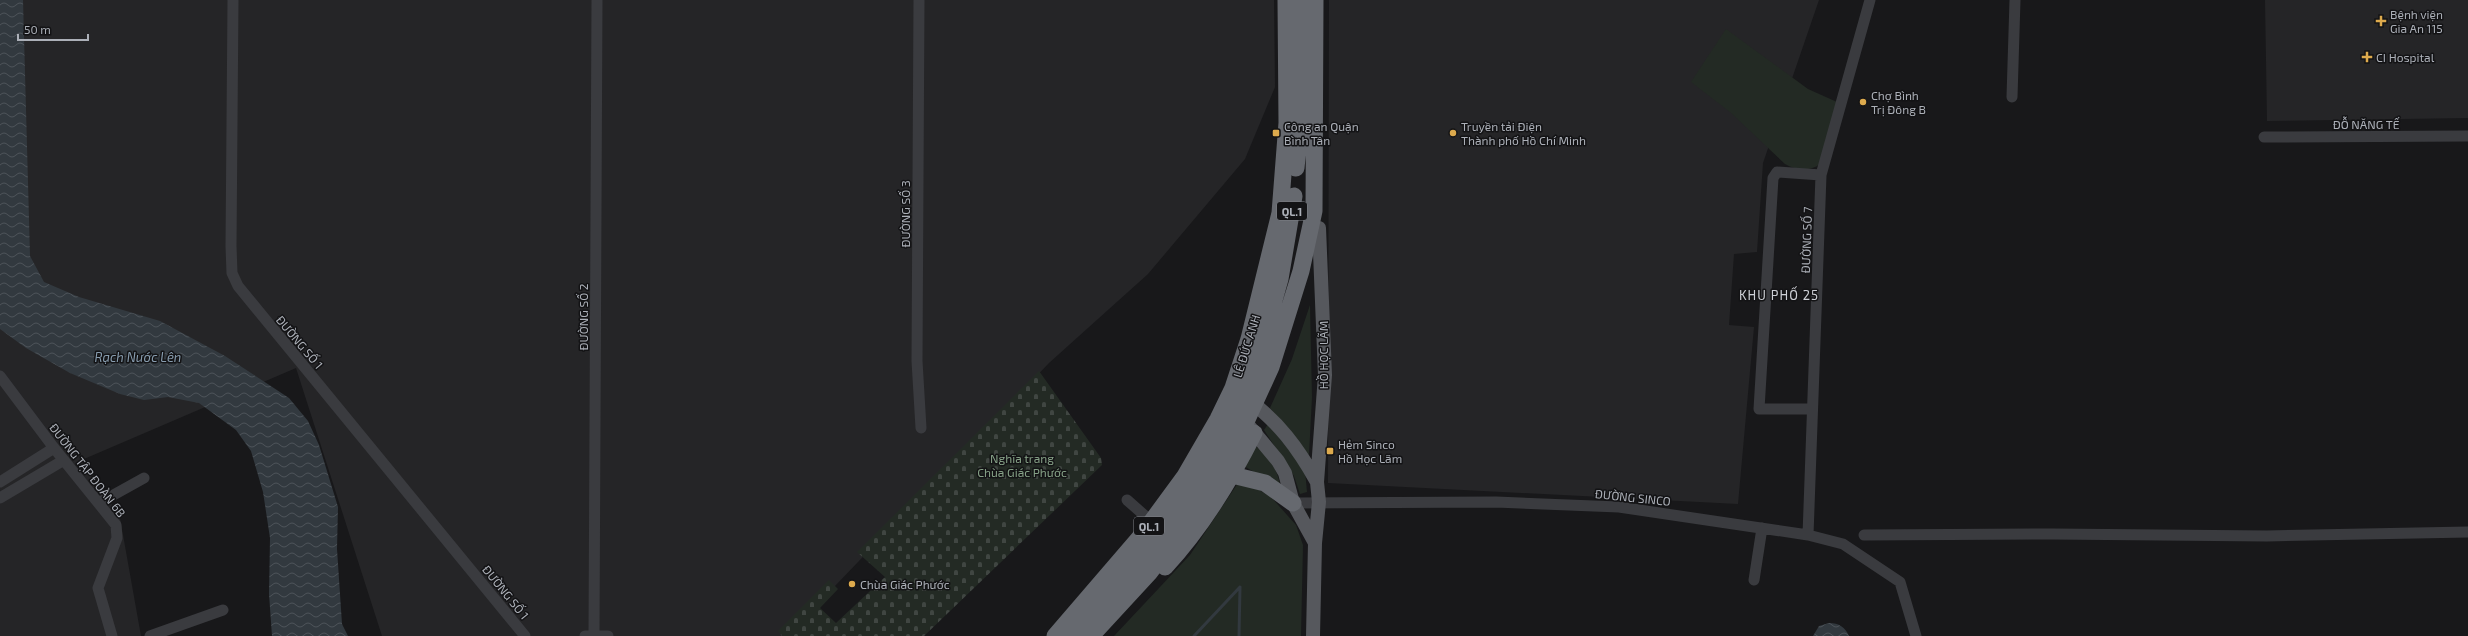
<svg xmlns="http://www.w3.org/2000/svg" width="2468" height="636" viewBox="0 0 2468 636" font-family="'Exo 2',sans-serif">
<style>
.built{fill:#252527}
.green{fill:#232a24}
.cemetery{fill:url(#cemetery-stones)}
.water{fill:url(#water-waves)}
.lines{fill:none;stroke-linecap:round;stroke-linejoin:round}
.stream{stroke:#32393f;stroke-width:3}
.minor{stroke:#3a3b3f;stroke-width:11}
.major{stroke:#56585d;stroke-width:14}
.highway{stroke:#66696f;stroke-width:17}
.poi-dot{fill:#ddaa4d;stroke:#131315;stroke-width:1.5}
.labels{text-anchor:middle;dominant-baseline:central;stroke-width:3;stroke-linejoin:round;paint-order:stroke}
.shield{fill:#131315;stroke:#7e8187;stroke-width:1}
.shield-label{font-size:11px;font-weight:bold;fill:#acb0b8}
.poi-label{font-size:12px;fill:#acb0b8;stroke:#131315;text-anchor:start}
.street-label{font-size:12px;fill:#acb0b8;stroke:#131315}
.park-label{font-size:12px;fill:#86a187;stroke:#131315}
.neighbourhood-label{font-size:13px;letter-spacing:1px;fill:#cdcfd5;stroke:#131315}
.water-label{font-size:13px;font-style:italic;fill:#889daf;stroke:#131315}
</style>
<defs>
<pattern id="cemetery-stones" width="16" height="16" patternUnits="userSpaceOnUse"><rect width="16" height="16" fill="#232a24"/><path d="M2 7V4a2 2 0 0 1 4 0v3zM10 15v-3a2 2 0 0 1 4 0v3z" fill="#404642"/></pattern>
<pattern id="water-waves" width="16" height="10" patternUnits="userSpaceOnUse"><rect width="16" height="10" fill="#32393f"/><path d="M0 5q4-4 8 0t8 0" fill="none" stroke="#4d5359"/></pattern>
</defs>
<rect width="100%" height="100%" fill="#18181a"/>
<!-- built -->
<path class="built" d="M 0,0 L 1274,0 L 1275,87 L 1245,159 L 1148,274 L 1049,363 L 787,636 L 382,636 L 296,368 L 84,459 L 120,518 L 141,636 L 0,636 Z
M 1329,0 L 1819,0 L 1763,163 L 1757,252 L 1734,254 L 1729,325 L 1754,327 L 1738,504 L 1328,483 Z
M 2265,0 L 2468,0 L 2468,118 L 2267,121 Z"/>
<!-- green -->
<path class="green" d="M 1726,29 L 1808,89 L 1837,102 L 1820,164 C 1810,172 1795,170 1785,164 L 1730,112 L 1691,82 Z
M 1310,305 L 1312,397 L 1309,455 L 1270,408 L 1292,359 Z
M 1268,424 L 1305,470 L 1307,492 L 1300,494 L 1294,476 L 1264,430 Z
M 1254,445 C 1270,456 1277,469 1281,488 L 1244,466 Z
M 1238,483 L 1249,484 L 1271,497 L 1296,525 L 1303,545 L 1301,636 L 1114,636 L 1190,555 Z"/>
<!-- cemetery -->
<path class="cemetery" d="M 1039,371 L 1101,458 L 1102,465 L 924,636 L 782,636 L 778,631 L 829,580 L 838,589 L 820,608 L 836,623 L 885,577 L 857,552 Z"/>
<!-- water -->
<path class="water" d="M 0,0 L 23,0 L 30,256 L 44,282 L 79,297 L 160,321 L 225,356 L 289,398 L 308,421 L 319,445 L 338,507 L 337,549 L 342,624 L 348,636 L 272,636 L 269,594 L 270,538 L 263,492 L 251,451 L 236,430 L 199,403 L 168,397 L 144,400 L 120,394 L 70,373 L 26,348 L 0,329 Z
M 1829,623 C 1839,623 1845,627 1849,636 L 1813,636 L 1819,626 Z"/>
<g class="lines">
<!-- stream -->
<path class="stream" d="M 1194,636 L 1240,587
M 1239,636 L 1240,587"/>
<!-- minor -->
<path class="minor" d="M 233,0 L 231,246 L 232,273 L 238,286 L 525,636
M 919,0 L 917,361 L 921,428
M 2012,97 L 2015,0
M 2264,137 L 2468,136
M 0,376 L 54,448 L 116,525 L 117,538 L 98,588 L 112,636
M 1812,409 L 1759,409 L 1773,178 L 1777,172 L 1821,175
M 0,482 L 54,448
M 0,498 L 64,460
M 1127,500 L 1152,522
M 99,503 L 144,478
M 1293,503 L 1496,502 L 1619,507 L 1808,535 L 1843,544 L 1900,582 L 1916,636
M 1808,535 L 1821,175 L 1870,0
M 1864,535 L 2053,534 L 2267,536 L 2468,532
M 1754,580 L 1762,528
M 594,635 L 597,0
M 150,636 L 223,610
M 585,636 L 608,636"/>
<!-- major -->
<path class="major" d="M 1246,398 C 1278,421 1298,448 1317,482
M 1248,425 L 1278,461 L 1285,473 L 1293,503 L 1315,543
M 1313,636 L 1315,543 L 1319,502 L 1317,482 L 1325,375 L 1319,228"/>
<!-- highway -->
<path class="highway" d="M 1296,168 L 1302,107 L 1302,0
M 1224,473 L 1265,483 L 1293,503
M 1165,567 C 1202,527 1230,481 1254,433
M 1055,636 L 1141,536 L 1185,476 L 1218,419 L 1233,388 L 1249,339 L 1280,213 L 1287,123 L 1286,0
M 1072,636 L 1111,594 L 1175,514 L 1235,413 L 1254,371 L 1280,279 L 1294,196
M 1091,636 L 1150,572 L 1194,513 L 1239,437 L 1271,367 L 1301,271 L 1314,211 L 1315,0"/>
</g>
<!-- markers -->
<g class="poi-dot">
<path d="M2379 15h4v4h4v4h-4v4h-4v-4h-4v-4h4z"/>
<path d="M2365 51h4v4h4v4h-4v4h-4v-4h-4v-4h4z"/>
<circle cx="1863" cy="102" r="4"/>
<rect x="1272" y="129" width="8" height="8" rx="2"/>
<circle cx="1453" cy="133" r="4"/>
<rect x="1326" y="447" width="8" height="8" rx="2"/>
<circle cx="852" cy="584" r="4"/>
</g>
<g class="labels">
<!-- shield labels -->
<g class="shield">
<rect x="1277" y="202" width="30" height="18" rx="3"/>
<rect x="1134" y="517" width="30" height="18" rx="3"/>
</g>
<g class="shield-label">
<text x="1292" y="211">QL.1</text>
<text x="1149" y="526">QL.1</text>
</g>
<!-- poi labels -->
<g class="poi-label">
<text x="2390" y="14">Bệnh viện<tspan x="2390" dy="14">Gia An 115</tspan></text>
<text x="2376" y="57">CI Hospital</text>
<text x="1871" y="95">Chợ Bình<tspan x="1871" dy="14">Trị Đông B</tspan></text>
<text x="1284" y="126">Công an Quận<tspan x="1284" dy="14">Bình Tân</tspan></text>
<text x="1461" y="126">Truyền tải Điện<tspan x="1461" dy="14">Thành phố Hồ Chí Minh</tspan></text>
<text x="1338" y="444">Hẻm Sinco<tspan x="1338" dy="14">Hồ Học Lãm</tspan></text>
<text x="860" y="584">Chùa Giác Phước</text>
</g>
<!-- street labels -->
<g class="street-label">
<text x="2366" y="124">ĐỖ NĂNG TẾ</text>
<text transform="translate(905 214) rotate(-90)">ĐƯỜNG SỐ 3</text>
<text transform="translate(1806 240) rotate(-88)">ĐƯỜNG SỐ 7</text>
<text transform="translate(583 317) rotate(-90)">ĐƯỜNG SỐ 2</text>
<text transform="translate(300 342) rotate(50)">ĐƯỜNG SỐ 1</text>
<text transform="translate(1246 346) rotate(-73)">LÊ ĐỨC ANH</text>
<text transform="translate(1323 355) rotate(-90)">HỒ HỌC LÃM</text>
<text transform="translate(88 470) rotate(52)">ĐƯỜNG TẬP ĐOÀN 6B</text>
<text transform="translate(1633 497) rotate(6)">ĐƯỜNG SINCO</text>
<text transform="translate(506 592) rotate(51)">ĐƯỜNG SỐ 1</text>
</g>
<!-- park labels -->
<g class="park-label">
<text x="1022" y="458">Nghĩa trang<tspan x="1022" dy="14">Chùa Giác Phước</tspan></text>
</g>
<!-- neighbourhood labels -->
<g class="neighbourhood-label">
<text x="1779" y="295">KHU PHỐ 25</text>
</g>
<!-- water labels -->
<g class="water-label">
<text x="138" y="357">Rạch Nước Lên</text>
</g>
</g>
<!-- scale -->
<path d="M18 34v6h70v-6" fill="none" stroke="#acb0b8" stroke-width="2"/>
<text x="24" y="34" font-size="12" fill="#acb0b8" stroke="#131315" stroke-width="3" paint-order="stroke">50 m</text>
</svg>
